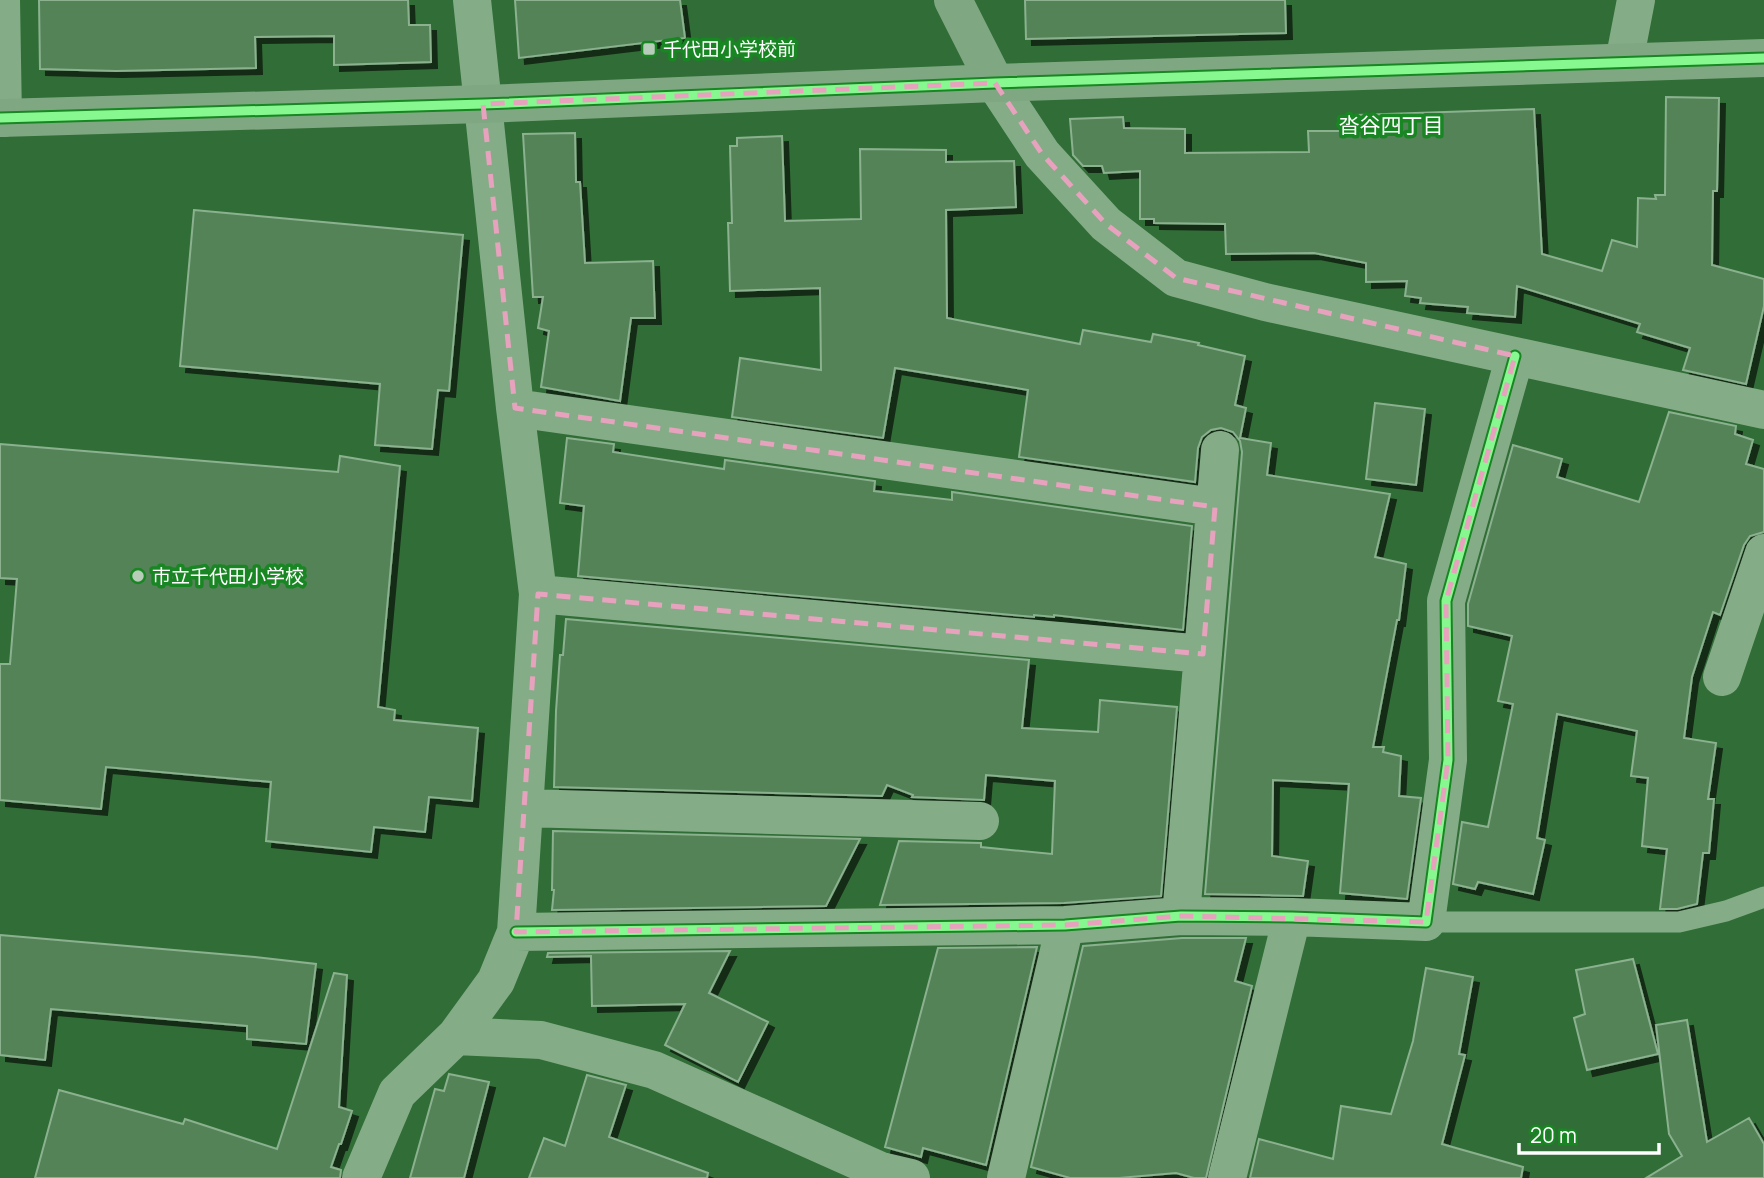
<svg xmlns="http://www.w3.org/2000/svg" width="1764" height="1178" viewBox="0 0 1764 1178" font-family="Manrope,'Noto Sans JP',sans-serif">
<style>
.building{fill:#548359;stroke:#8bb18f;stroke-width:2;filter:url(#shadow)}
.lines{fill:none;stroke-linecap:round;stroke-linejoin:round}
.lane{stroke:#84ad87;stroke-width:21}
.street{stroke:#84ad87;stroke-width:38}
.secondary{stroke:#7fa882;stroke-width:38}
.cycleway-casing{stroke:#188622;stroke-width:13}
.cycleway{stroke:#87f88f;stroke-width:9}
.marked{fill:none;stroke:#e7a3bd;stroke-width:5;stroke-dasharray:14 9;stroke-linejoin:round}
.poi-dot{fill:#b7ccb9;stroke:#188622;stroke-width:2.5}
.labels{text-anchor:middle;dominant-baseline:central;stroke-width:7;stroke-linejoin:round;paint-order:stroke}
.poi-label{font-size:19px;fill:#fff;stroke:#188622;text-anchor:start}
.neighbourhood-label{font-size:21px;fill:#fff;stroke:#188622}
</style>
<defs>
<filter id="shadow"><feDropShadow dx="6" dy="6" stdDeviation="0" flood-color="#0009"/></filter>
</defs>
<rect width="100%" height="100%" fill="#316d36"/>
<!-- building -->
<path class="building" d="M 39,0 L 408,0 L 409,25 L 430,25 L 431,62 L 334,65 L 334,36 L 255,37 L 256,68 L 116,71 L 40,69 Z
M 515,0 L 680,0 L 685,38 L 519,58 Z
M 1025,0 L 1285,0 L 1286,33 L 1026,39 Z
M 1666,97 L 1719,98 L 1717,191 L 1713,191 L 1712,265 L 1764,279 L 1764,306 L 1746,384 L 1683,370 L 1690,348 L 1637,332 L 1640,324 L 1517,286 L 1515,317 L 1467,313 L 1468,307 L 1420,303 L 1421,298 L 1405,296 L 1407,281 L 1366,282 L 1366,263 L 1314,253 L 1226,254 L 1225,224 L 1154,223 L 1154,219 L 1140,219 L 1140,171 L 1104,173 L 1102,166 L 1083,166 L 1073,155 L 1070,119 L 1123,117 L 1124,128 L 1185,129 L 1185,153 L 1309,152 L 1308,131 L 1357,131 L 1357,115 L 1534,109 L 1542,254 L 1602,271 L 1612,240 L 1637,247 L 1638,198 L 1656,199 L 1655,195 L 1665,195 Z
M 575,133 L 576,182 L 580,182 L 585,263 L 653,261 L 655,318 L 631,318 L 620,401 L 541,387 L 549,331 L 538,328 L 543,297 L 533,297 L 523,134 Z
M 782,136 L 785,221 L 861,219 L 860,149 L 946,150 L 946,162 L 1014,161 L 1016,207 L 946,210 L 947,318 L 1080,344 L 1083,330 L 1151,342 L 1153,334 L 1199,343 L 1198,345 L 1245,356 L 1235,405 L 1246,408 L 1240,438 L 1271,443 L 1267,475 L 1390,494 L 1375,557 L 1406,564 L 1399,620 L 1397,620 L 1373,747 L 1384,747 L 1383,752 L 1401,756 L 1399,796 L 1421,798 L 1407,899 L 1340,893 L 1349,784 L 1273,780 L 1272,856 L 1308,861 L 1303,896 L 1205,894 L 1242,452 L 1240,441 L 1233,432 L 1221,428 L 1211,430 L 1202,437 L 1198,448 L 1195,482 L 1019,457 L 1028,390 L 895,368 L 883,438 L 732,417 L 740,358 L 821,370 L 820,288 L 730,291 L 728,223 L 732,223 L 730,146 L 737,146 L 737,138 Z
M 194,210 L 463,235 L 449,391 L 438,390 L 432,449 L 375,445 L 380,384 L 180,366 Z
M 1375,403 L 1425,409 L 1416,485 L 1366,479 Z
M 1669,412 L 1736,426 L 1735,434 L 1753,440 L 1746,464 L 1764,469 L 1764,532 L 1750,536 L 1744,545 L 1720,615 L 1713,612 L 1692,677 L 1684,738 L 1716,743 L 1708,799 L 1714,799 L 1709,853 L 1703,853 L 1697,904 L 1677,909 L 1660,909 L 1667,849 L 1642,846 L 1648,778 L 1631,776 L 1637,731 L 1557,714 L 1537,838 L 1545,840 L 1533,894 L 1478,882 L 1475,889 L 1453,884 L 1462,822 L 1488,827 L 1513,704 L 1498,701 L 1512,636 L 1468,626 L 1468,604 L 1513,445 L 1562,459 L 1557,477 L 1639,502 Z
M 567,438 L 614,444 L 613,452 L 724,469 L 725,460 L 875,481 L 874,491 L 952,500 L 952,492 L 1192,526 L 1183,630 L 1054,615 L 1054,617 L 1034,615 L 1034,617 L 578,576 L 584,506 L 560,503 Z
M 0,444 L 338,472 L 340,456 L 400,466 L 378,707 L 395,710 L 394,720 L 478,728 L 472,801 L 429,797 L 425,832 L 374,827 L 371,852 L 266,841 L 271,782 L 106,767 L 101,809 L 0,800 L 0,664 L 10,664 L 17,579 L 0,578 Z
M 566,619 L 1029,660 L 1022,728 L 1098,732 L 1100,700 L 1177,707 L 1161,896 L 1064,903 L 880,905 L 899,841 L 981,843 L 981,847 L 1052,854 L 1055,781 L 986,775 L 984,800 L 912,797 L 913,795 L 887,785 L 882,796 L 554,787 L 556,711 L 560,655 L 563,655 Z
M 553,831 L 860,839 L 826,906 L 552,910 L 554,890 L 552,890 Z
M 0,935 L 255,957 L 316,964 L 306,1044 L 247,1039 L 247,1026 L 51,1009 L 45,1060 L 0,1055 Z
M 1182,938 L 1246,938 L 1235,981 L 1252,986 L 1206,1178 L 1194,1178 L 1176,1173 L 1119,1178 L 1070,1178 L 1031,1167 L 1083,946 Z
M 1037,947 L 986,1165 L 923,1148 L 921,1157 L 885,1147 L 938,948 Z
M 730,951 L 709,993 L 768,1022 L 738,1082 L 665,1045 L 685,1004 L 592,1006 L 591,956 L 547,957 L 548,953 Z
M 1633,959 L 1658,1054 L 1587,1070 L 1574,1018 L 1585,1014 L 1576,970 Z
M 1426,968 L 1473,977 L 1459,1054 L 1465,1055 L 1442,1144 L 1523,1167 L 1521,1178 L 1250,1178 L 1259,1139 L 1333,1159 L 1341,1106 L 1391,1114 L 1413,1041 Z
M 334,973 L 347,975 L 339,1107 L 352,1111 L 341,1144 L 339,1144 L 331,1167 L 341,1170 L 340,1178 L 35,1178 L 59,1090 L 183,1124 L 185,1119 L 277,1149 Z
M 1687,1020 L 1707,1142 L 1749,1118 L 1764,1144 L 1764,1178 L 1646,1178 L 1682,1156 L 1669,1134 L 1656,1025 Z
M 449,1074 L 489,1082 L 464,1178 L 410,1178 L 435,1089 L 444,1091 Z
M 587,1075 L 626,1085 L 609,1137 L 708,1173 L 707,1178 L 529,1178 L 544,1138 L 565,1146 Z"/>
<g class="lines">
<!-- lane -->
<path class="lane" d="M 1426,922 L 1679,922 L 1726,911 L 1764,897"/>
<!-- street -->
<path class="street" d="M 1,0 L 3,118
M 1624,62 L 1636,0
M 995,83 L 1042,154 L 1106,224 L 1176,278 L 1265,302 L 1764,410
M 515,408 L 1215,507
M 538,594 L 1203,654
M 1722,677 L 1764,553
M 524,808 L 980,821
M 1181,916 L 1220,450
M 516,932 L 1065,925 L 1181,916 L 1292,917 L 1426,922 L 1448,760 L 1446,601 L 1515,356
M 456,1036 L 541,1040 L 654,1070 L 881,1171 L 911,1178
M 361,1178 L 397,1093 L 456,1036 L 496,981 L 516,932 L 538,594 L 515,408 L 472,0
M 1006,1178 L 1065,925
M 1227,1178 L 1292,917"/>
<!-- secondary -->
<path class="secondary" d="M 953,0 L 995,83
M 0,118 L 483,104 L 995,83 L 1764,58"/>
<defs>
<path id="cycleway" d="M 0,118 L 483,104 L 995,83 L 1764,58
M 516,932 L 1065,925 L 1181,916 L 1292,917 L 1426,922 L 1448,760 L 1446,601 L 1515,356"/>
</defs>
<!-- cycleway casing -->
<use href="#cycleway" class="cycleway-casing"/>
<!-- cycleway -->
<use href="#cycleway" class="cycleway"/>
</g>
<!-- marked area -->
<path class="marked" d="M 995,83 L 1042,154 L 1106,224 L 1176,278 L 1515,356 L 1446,601 L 1448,760 L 1426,922 L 1181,916 L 1065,925 L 516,932 L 538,594 L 1203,654 L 1215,507 L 515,408 L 483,104 Z"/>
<!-- markers -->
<g class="poi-dot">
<rect x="642" y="42" width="14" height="14" rx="3.5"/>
<circle cx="138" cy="576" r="7"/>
</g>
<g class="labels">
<!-- poi labels -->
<g class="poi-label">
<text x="663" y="49">千代田小学校前</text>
<text x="152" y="576">市立千代田小学校</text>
</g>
<!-- neighbourhood labels -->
<g class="neighbourhood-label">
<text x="1391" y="125">沓谷四丁目</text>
</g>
</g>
<!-- scale -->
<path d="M1519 1143v10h140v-10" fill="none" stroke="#ffffff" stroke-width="3.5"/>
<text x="1530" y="1143" font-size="21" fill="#ffffff" stroke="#188622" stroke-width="5" paint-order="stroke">20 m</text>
</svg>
